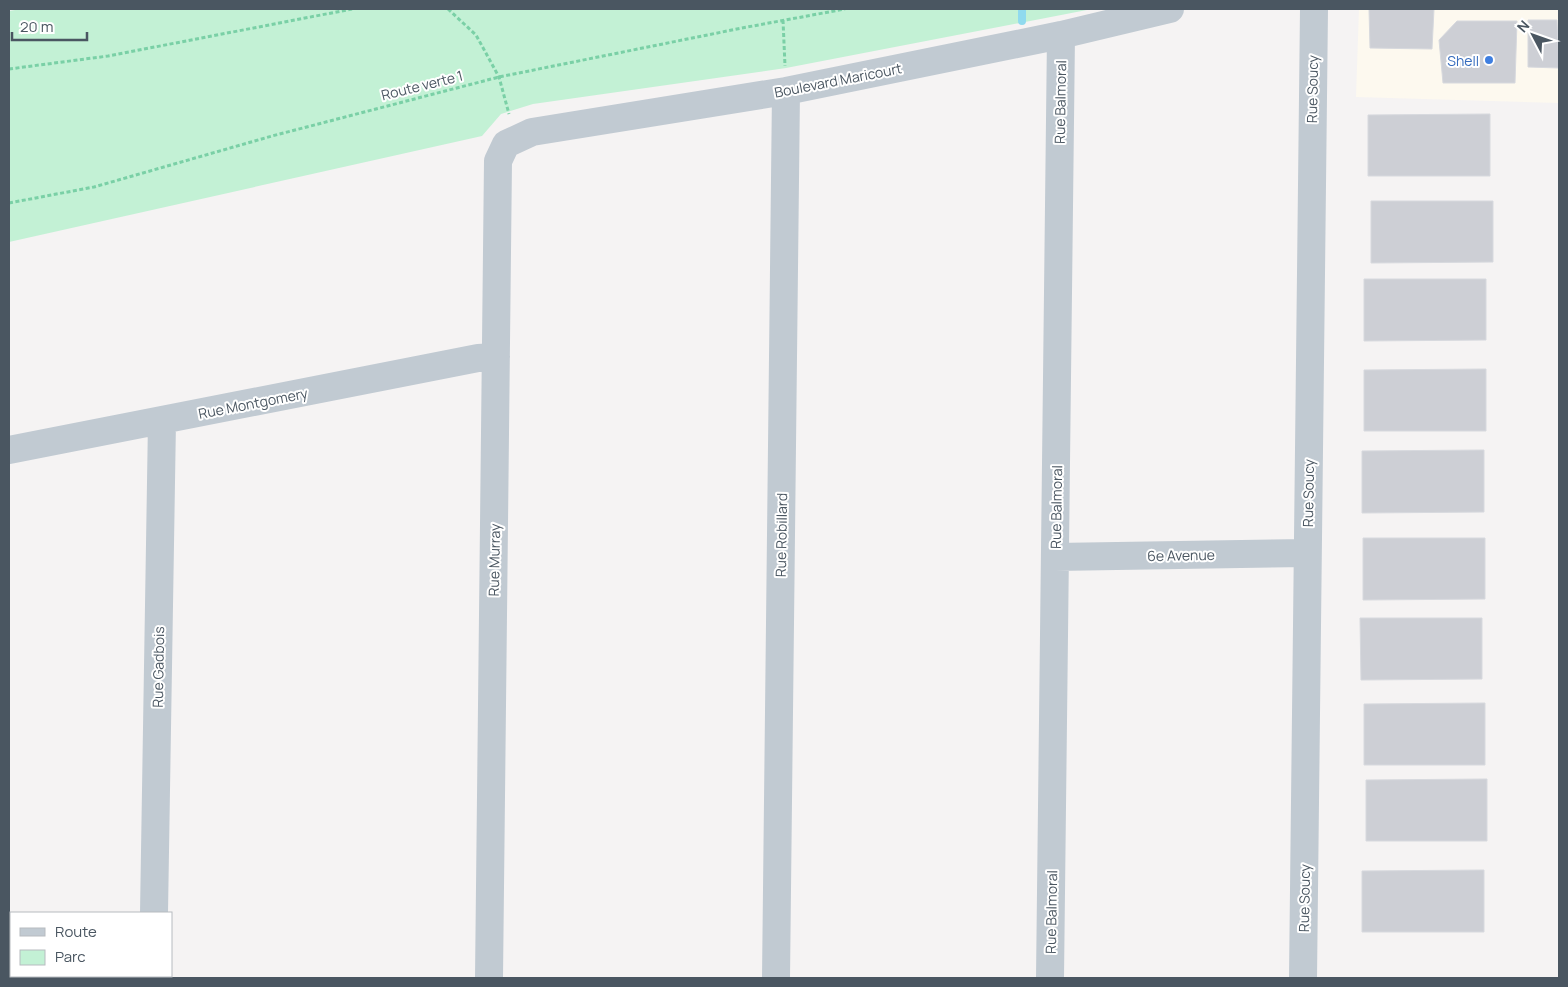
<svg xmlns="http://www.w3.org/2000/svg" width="1568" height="987" viewBox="0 0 1568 987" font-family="Manrope,sans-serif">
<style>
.commercial{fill:#fdf9ef}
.green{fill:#c3f1d5}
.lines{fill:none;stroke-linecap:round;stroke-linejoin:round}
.stream{stroke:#90daee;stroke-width:8}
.building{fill:#cdcfd5;stroke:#d7d9de}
.path{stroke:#7ad0a6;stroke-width:3;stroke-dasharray:4 2.5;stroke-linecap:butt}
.minor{stroke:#c1cad2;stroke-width:28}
.shop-dot{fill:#3f7fe0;stroke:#fff;stroke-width:2}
.labels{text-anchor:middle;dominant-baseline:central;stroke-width:4;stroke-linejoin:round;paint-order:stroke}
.shop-label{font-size:14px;fill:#366cbe;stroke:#fff;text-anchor:end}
.street-label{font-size:14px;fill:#4a5661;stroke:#fff}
</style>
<rect width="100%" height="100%" fill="#f5f3f3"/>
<!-- commercial -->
<path class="commercial" d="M 1359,9 L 1559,9 L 1559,103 L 1356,97 Z"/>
<!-- green -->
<path class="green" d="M 21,9 L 1092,9 L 786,68 L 533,104 L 501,114 L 482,136 L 9,242 L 9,11 Z"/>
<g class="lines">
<!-- stream -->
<path class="stream" d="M 1022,9 L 1022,21"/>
</g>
<!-- building -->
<path class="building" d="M 1369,9 L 1434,9 L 1432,49 L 1370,48 Z
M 1528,20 L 1557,20 L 1559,68 L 1528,67 Z
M 1457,21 L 1517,21 L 1515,83 L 1443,83 L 1439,40 Z
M 1490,114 L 1490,176 L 1368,176 L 1368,115 Z
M 1371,201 L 1493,201 L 1493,262 L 1371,263 Z
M 1364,279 L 1486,279 L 1486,340 L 1364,341 Z
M 1486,369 L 1486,431 L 1364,431 L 1364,370 Z
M 1484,450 L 1484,512 L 1362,513 L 1362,451 Z
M 1363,538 L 1485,538 L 1485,599 L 1363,600 Z
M 1360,618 L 1482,618 L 1482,679 L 1361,680 Z
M 1485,703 L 1485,765 L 1364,765 L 1364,704 Z
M 1487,779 L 1487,841 L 1366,841 L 1366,780 Z
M 1484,870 L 1484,932 L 1362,932 L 1362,871 Z"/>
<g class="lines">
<!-- path -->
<path class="path" d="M 448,9 L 476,35 L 499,77 L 509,114
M 783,20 L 785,66
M 9,69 L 108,56 L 352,9
M 9,203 L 94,187 L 272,136 L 499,77 L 742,28 L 845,9"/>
<!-- minor -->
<path class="minor" d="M 9,450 L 478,358 L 496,357
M 1055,557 L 1307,553
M 154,913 L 162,421
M 153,978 L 153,976
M 489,978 L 498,161 L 506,144 L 532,132 L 786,91 L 1061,35 L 1170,9
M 776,978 L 786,91
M 1050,978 L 1061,35
M 1303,978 L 1314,9"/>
</g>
<!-- markers -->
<circle class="shop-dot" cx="1489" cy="60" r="5"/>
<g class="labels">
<!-- shop labels -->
<g class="shop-label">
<text x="1479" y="60">Shell</text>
</g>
<!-- street labels -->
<g class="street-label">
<text transform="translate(838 80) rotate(-11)">Boulevard Maricourt</text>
<text transform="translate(422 85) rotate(-14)">Route verte 1</text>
<text transform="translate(1312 89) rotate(-89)">Rue Soucy</text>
<text transform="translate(1060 102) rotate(-89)">Rue Balmoral</text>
<text transform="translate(253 403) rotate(-11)">Rue Montgomery</text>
<text transform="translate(1308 493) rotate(-89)">Rue Soucy</text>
<text transform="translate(1056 507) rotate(-89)">Rue Balmoral</text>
<text transform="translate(781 535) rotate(-89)">Rue Robillard</text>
<text transform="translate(1181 555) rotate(-1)">6e Avenue</text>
<text transform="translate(494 560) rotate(-89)">Rue Murray</text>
<text transform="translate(158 667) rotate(-89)">Rue Gadbois</text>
<text transform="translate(1304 898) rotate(-89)">Rue Soucy</text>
<text transform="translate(1051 912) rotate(-89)">Rue Balmoral</text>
</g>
</g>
<!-- border -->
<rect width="1568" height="987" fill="none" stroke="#4a5661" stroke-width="20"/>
<!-- legend -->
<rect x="10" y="912" width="162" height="65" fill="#ffffff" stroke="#b7bbc0"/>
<rect x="20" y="928" width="25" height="8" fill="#c1cad2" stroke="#b7bbc0"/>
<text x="55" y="937" font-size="15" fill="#4a5661">Route</text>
<rect x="20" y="950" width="25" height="15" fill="#c3f1d5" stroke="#b7bbc0"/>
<text x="55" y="962" font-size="15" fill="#4a5661">Parc</text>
<!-- north arrow -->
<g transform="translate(1533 35) rotate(311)" stroke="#ffffff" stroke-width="4" paint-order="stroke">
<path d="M0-4L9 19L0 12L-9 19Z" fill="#4a5661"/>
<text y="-8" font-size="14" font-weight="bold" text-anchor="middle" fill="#4a5661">N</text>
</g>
<!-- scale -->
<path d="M12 32v8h75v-8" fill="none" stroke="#4a5661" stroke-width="2.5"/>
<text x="20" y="32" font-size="15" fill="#4a5661" stroke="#ffffff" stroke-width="4" paint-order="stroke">20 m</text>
</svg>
